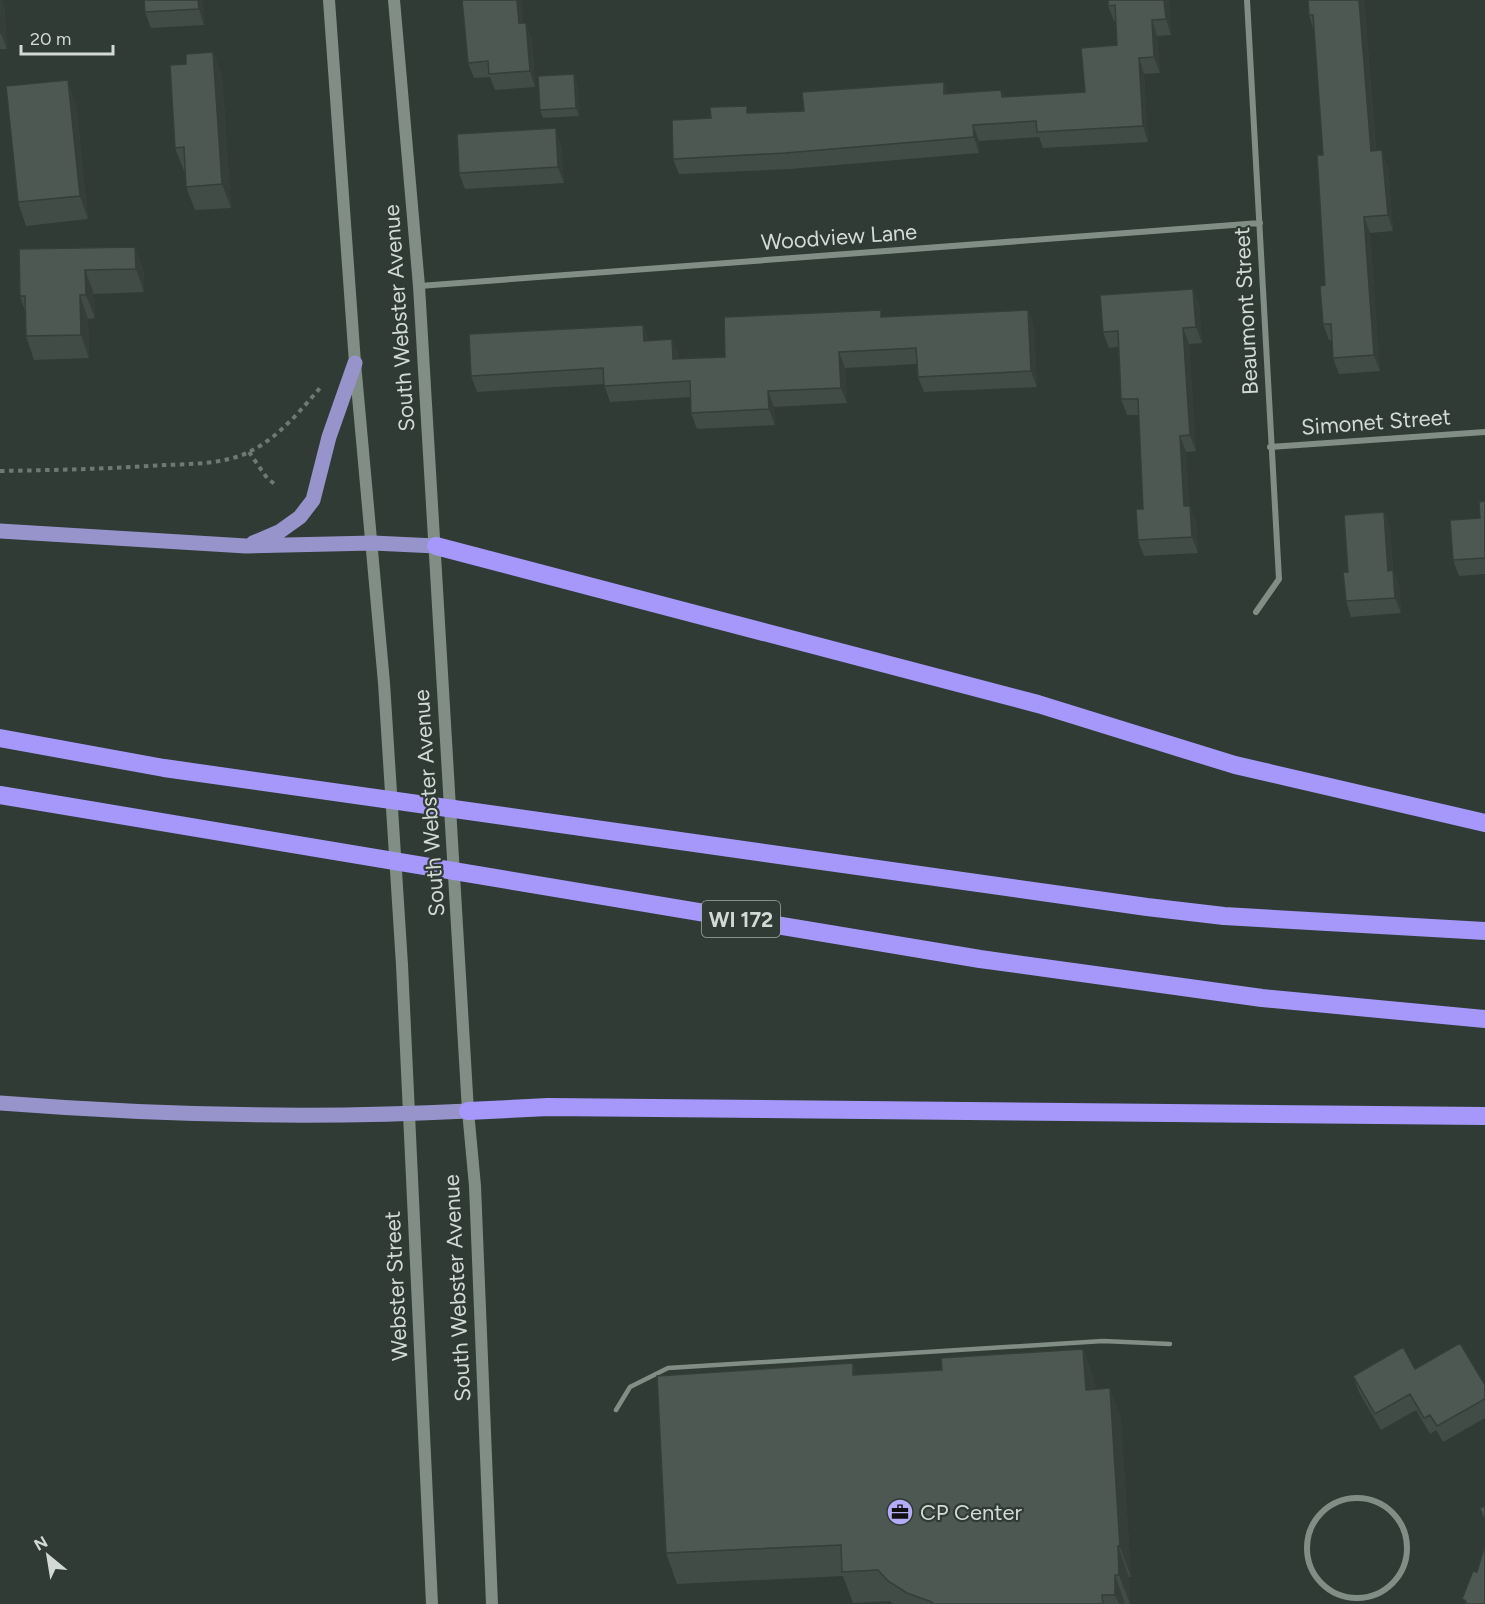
<svg xmlns="http://www.w3.org/2000/svg" width="1485" height="1604" viewBox="0 0 1485 1604" font-family="Figtree,sans-serif">
<style>
.lines{fill:none;stroke-linecap:round;stroke-linejoin:round}
.path{stroke:#6f7973;stroke-width:4;stroke-dasharray:4.5 4.5;stroke-linecap:butt}
.lane{stroke:#818e86;stroke-width:4.5}
.street{stroke:#818e86;stroke-width:6}
.secondary{stroke:#818e86;stroke-width:12}
.primary{stroke:#9794cc;stroke-width:15}
.highway{stroke:#a598fa;stroke-width:18}
.wall{fill:#414c46}
.shaded-wall{fill:#353e39}
.building{fill:#4c5851;stroke:#353e39;stroke-width:1.5}
.labels{text-anchor:middle;dominant-baseline:central;stroke-width:4.5;stroke-linejoin:round;paint-order:stroke}
.shield{fill:#2f3b34;stroke:#a2aaa5;stroke-width:1.5}
.shield-label{font-size:21px;font-weight:bold;fill:#d3dad6}
.street-label{font-size:22px;fill:#d3dad6;stroke:#2f3b34}
.poi-label{font-size:22px;fill:#d3dad6;stroke:#2f3b34;text-anchor:start}
</style>
<rect width="100%" height="100%" fill="#2f3b34"/>
<g class="lines">
<!-- path -->
<path class="path" d="M 249,452 L 267,478 L 277,486
M 0,471 C 55,470 109,469 164,465 C 192,464 224,464 249,452 C 278,438 300,411 320,388"/>
<!-- lane -->
<path class="lane" d="M 616,1410 L 630,1387 L 668,1368 L 1103,1341 L 1170,1344"/>
<!-- street -->
<path class="street" d="M 1247,0 L 1279,579 L 1256,612
M 419,286 L 1260,223
M 1270,447 L 1485,432
M1307 1548a50 50 0 1 1 100 0a50 50 0 1 1-100 0Z"/>
<!-- secondary -->
<path class="secondary" d="M 329,0 L 355,363 L 384,683 L 402,965 L 432,1604
M 394,0 L 419,286 L 468,1111 L 475,1186 L 492,1604"/>
<!-- primary -->
<path class="primary" d="M 0,531 L 246,546 L 373,543 L 436,546
M 253,543 L 279,532 L 300,517 L 313,500 L 329,437 L 355,363
M 0,1103 C 155,1115 313,1119 468,1111"/>
<!-- highway -->
<path class="highway" d="M 436,546 L 1038,704 L 1235,765 L 1485,823
M 0,738 L 164,768 L 1147,907 L 1224,916 L 1485,931
M 0,795 L 980,959 L 1262,998 L 1485,1019
M 468,1111 L 548,1107 L 1485,1116"/>
</g>
<!-- wall -->
<path class="wall" d="M 0,0 L 4,5 L 7,49 L 0,49 Z
M 144,0 L 203,0 L 204,25 L 151,28 L 145,12 Z
M 462,0 L 522,0 L 523,23 L 532,39 L 535,87 L 495,90 L 490,77 L 474,78 L 468,63 Z
M 1108,0 L 1169,0 L 1171,35 L 1157,36 L 1160,73 L 1144,74 L 1148,142 L 1043,148 L 1039,137 L 979,141 L 979,153 L 790,169 L 679,174 L 673,159 L 749,113 L 804,111 L 944,82 L 948,93 L 1001,90 L 1004,97 L 1085,92 L 1117,45 L 1116,21 L 1114,21 L 1108,6 Z
M 1364,0 L 1376,150 L 1388,166 L 1393,231 L 1370,233 L 1380,371 L 1339,374 L 1333,358 L 1332,340 L 1329,340 L 1323,324 L 1325,285 L 1323,155 L 1314,31 L 1309,15 Z
M 213,52 L 222,76 L 231,208 L 195,210 L 186,187 L 185,171 L 184,171 L 175,148 Z
M 577,82 L 579,116 L 543,118 L 540,110 Z
M 76,103 L 88,219 L 26,226 L 18,202 Z
M 561,144 L 564,183 L 465,189 L 459,173 Z
M 19,249 L 144,270 L 144,292 L 94,294 L 95,318 L 88,319 L 89,358 L 34,360 L 26,336 L 25,311 L 20,296 Z
M 1193,289 L 1199,304 L 1202,343 L 1189,344 L 1196,451 L 1186,452 L 1189,506 L 1196,522 L 1198,553 L 1144,556 L 1138,540 L 1143,509 L 1139,415 L 1127,415 L 1121,399 L 1118,347 L 1109,348 L 1103,332 Z
M 1028,310 L 1034,326 L 1037,387 L 924,392 L 918,377 L 917,364 L 845,368 L 847,403 L 774,407 L 775,425 L 697,429 L 691,413 L 690,397 L 610,402 L 604,384 L 477,392 L 471,376 L 643,325 L 649,341 L 672,339 L 678,355 L 678,358 L 725,357 L 884,317 Z
M 1485,501 L 1485,574 L 1459,576 L 1453,560 L 1480,518 Z
M 1384,512 L 1390,528 L 1393,570 L 1399,586 L 1401,613 L 1351,617 L 1346,601 L 1348,572 Z
M 1083,1349 L 1094,1380 L 1095,1389 L 1110,1388 L 1121,1419 L 1131,1577 L 1129,1577 L 1130,1604 L 893,1604 L 890,1601 L 853,1603 L 843,1576 L 677,1584 L 666,1553 L 853,1363 L 857,1375 L 942,1370 Z
M 1415,1369 L 1485,1385 L 1485,1418 L 1443,1442 L 1436,1430 L 1430,1434 L 1416,1410 L 1381,1430 L 1359,1392 L 1353,1376 Z"/>
<!-- shaded-wall -->
<path class="shaded-wall" d="M 0,0 L 3,0 L 4,5 L 7,49 L 1,33 Z
M 198,0 L 203,0 L 204,25 L 199,9 Z
M 517,0 L 522,0 L 524,39 L 519,23 Z
M 1164,0 L 1169,0 L 1171,35 L 1166,19 Z
M 1359,0 L 1364,0 L 1377,167 L 1371,151 Z
M 1152,20 L 1157,36 L 1160,73 L 1154,57 Z
M 526,23 L 532,39 L 535,87 L 530,71 Z
M 213,52 L 222,76 L 231,208 L 222,184 Z
M 1139,58 L 1144,74 L 1148,142 L 1143,126 Z
M 574,74 L 577,82 L 579,116 L 576,108 Z
M 68,80 L 76,103 L 88,219 L 80,196 Z
M 944,82 L 950,98 L 944,94 Z
M 973,125 L 979,141 L 979,153 L 974,137 Z
M 556,128 L 561,144 L 564,183 L 558,167 Z
M 1382,150 L 1388,166 L 1393,231 L 1388,215 Z
M 1364,217 L 1370,233 L 1380,371 L 1374,355 Z
M 135,247 L 144,270 L 144,292 L 136,269 Z
M 85,270 L 94,294 L 95,318 L 86,295 Z
M 1193,289 L 1199,304 L 1202,343 L 1196,327 Z
M 80,295 L 88,319 L 89,358 L 81,335 Z
M 1028,310 L 1034,326 L 1037,387 L 1031,371 Z
M 643,325 L 649,341 L 644,341 Z
M 1183,328 L 1189,344 L 1196,451 L 1190,435 Z
M 672,339 L 678,355 L 679,374 L 673,359 Z
M 839,352 L 845,368 L 847,403 L 841,388 Z
M 768,391 L 774,407 L 775,425 L 769,409 Z
M 1180,436 L 1186,452 L 1190,522 L 1184,506 Z
M 1190,506 L 1196,522 L 1198,553 L 1192,537 Z
M 1384,512 L 1390,528 L 1394,586 L 1388,571 Z
M 1393,570 L 1399,586 L 1401,613 L 1395,598 Z
M 1083,1349 L 1094,1380 L 1097,1420 L 1086,1390 Z
M 853,1363 L 864,1393 L 853,1375 Z
M 1110,1388 L 1121,1419 L 1131,1577 L 1120,1547 Z
M 1118,1546 L 1129,1577 L 1130,1604 L 1119,1575 Z
M 1115,1575 L 1125,1604 L 1119,1604 L 1115,1595 Z"/>
<!-- building -->
<path class="building" d="M 144,0 L 198,0 L 199,9 L 145,12 Z
M 462,0 L 517,0 L 519,23 L 526,23 L 530,71 L 489,74 L 488,61 L 468,63 Z
M 1108,0 L 1164,0 L 1166,19 L 1152,20 L 1154,57 L 1139,58 L 1143,126 L 1037,132 L 1036,121 L 973,125 L 974,137 L 785,153 L 673,159 L 672,120 L 711,118 L 710,107 L 747,106 L 747,113 L 804,111 L 802,92 L 944,82 L 944,94 L 1001,90 L 1002,97 L 1085,92 L 1081,48 L 1117,45 L 1115,5 L 1108,6 Z
M 1308,0 L 1359,0 L 1371,151 L 1382,150 L 1388,215 L 1364,217 L 1374,355 L 1333,358 L 1331,324 L 1323,324 L 1320,286 L 1325,285 L 1317,155 L 1323,155 L 1313,15 L 1309,15 Z
M 0,13 L 1,33 L 0,33 Z
M 213,52 L 222,184 L 186,187 L 184,147 L 175,148 L 170,65 L 186,64 L 186,54 Z
M 574,74 L 576,108 L 540,110 L 538,76 Z
M 68,80 L 80,196 L 18,202 L 6,86 Z
M 556,128 L 558,167 L 459,173 L 457,134 Z
M 135,247 L 136,269 L 85,270 L 86,295 L 80,295 L 81,335 L 26,336 L 25,296 L 20,296 L 19,249 Z
M 1193,289 L 1196,327 L 1183,328 L 1190,435 L 1180,436 L 1184,506 L 1190,506 L 1192,537 L 1138,540 L 1136,509 L 1143,509 L 1138,399 L 1121,399 L 1118,331 L 1103,332 L 1100,295 Z
M 881,310 L 881,317 L 1028,310 L 1031,371 L 918,377 L 916,348 L 839,352 L 841,388 L 768,391 L 769,409 L 691,413 L 690,381 L 604,386 L 603,368 L 471,376 L 469,334 L 643,325 L 644,341 L 672,339 L 673,359 L 725,357 L 724,317 Z
M 1485,501 L 1485,558 L 1453,560 L 1450,520 L 1480,518 L 1479,502 Z
M 1384,512 L 1388,571 L 1393,570 L 1395,598 L 1346,601 L 1343,572 L 1348,572 L 1344,515 Z
M 1460,1343 L 1485,1385 L 1485,1399 L 1437,1426 L 1430,1415 L 1424,1418 L 1410,1394 L 1375,1414 L 1353,1376 L 1403,1347 L 1415,1369 Z
M 1083,1349 L 1086,1390 L 1110,1388 L 1120,1547 L 1118,1546 L 1119,1575 L 1115,1575 L 1115,1595 L 1102,1595 L 1103,1604 L 932,1604 L 932,1602 L 907,1593 L 888,1581 L 878,1570 L 842,1572 L 841,1545 L 666,1553 L 657,1376 L 853,1363 L 853,1375 L 942,1370 L 941,1358 Z
M 1485,1506 L 1485,1522 L 1480,1508 Z
M 1485,1545 L 1485,1604 L 1465,1604 L 1466,1601 L 1462,1599 L 1473,1571 L 1477,1572 Z"/>
<!-- icons -->
<defs>
<symbol id="office-disc" viewBox="-11 -11 22 22"><circle r="9.5" fill="#b5acf8" stroke="#2f3b34"/><path d="M-6-3h4V-5.5h4V-3h4V5H-6ZM-1-4.5V-3h2v-1.5ZM-6 0V1H6V0Z" fill="#111"/></symbol>
</defs>
<g fill-rule="evenodd">
<use href="#office-disc" x="885" y="1497" width="30" height="30"/>
</g>
<g class="labels">
<!-- shield labels -->
<rect class="shield" x="702" y="901" width="78" height="36" rx="4.5"/>
<g class="shield-label">
<text x="741" y="919">WI 172</text>
</g>
<!-- street labels -->
<g class="street-label">
<text transform="translate(839 237) rotate(-4)">Woodview Lane</text>
<text transform="translate(1246 311) rotate(-93)">Beaumont Street</text>
<text transform="translate(399 318) rotate(-94)">South Webster Avenue</text>
<text transform="translate(1376 422) rotate(-4)">Simonet Street</text>
<text transform="translate(429 803) rotate(-94)">South Webster Avenue</text>
<text transform="translate(396 1286) rotate(-93)">Webster Street</text>
<text transform="translate(457 1288) rotate(-93)">South Webster Avenue</text>
</g>
<!-- poi labels -->
<g class="poi-label">
<text x="920" y="1512">CP Center</text>
</g>
</g>
<!-- north arrow -->
<g transform="translate(48 1556) rotate(330)" stroke="#2f3b34" stroke-width="4.5" paint-order="stroke">
<path d="M0-4.5L10 22L0 15L-10 22Z" fill="#d3dad6"/>
<text y="-9" font-size="16" font-weight="bold" text-anchor="middle" fill="#d3dad6">N</text>
</g>
<!-- scale -->
<path d="M21 45v9h92v-9" fill="none" stroke="#d3dad6" stroke-width="3"/>
<text x="30" y="45" font-size="18" fill="#d3dad6" stroke="#2f3b34" stroke-width="4.5" paint-order="stroke">20 m</text>
</svg>
